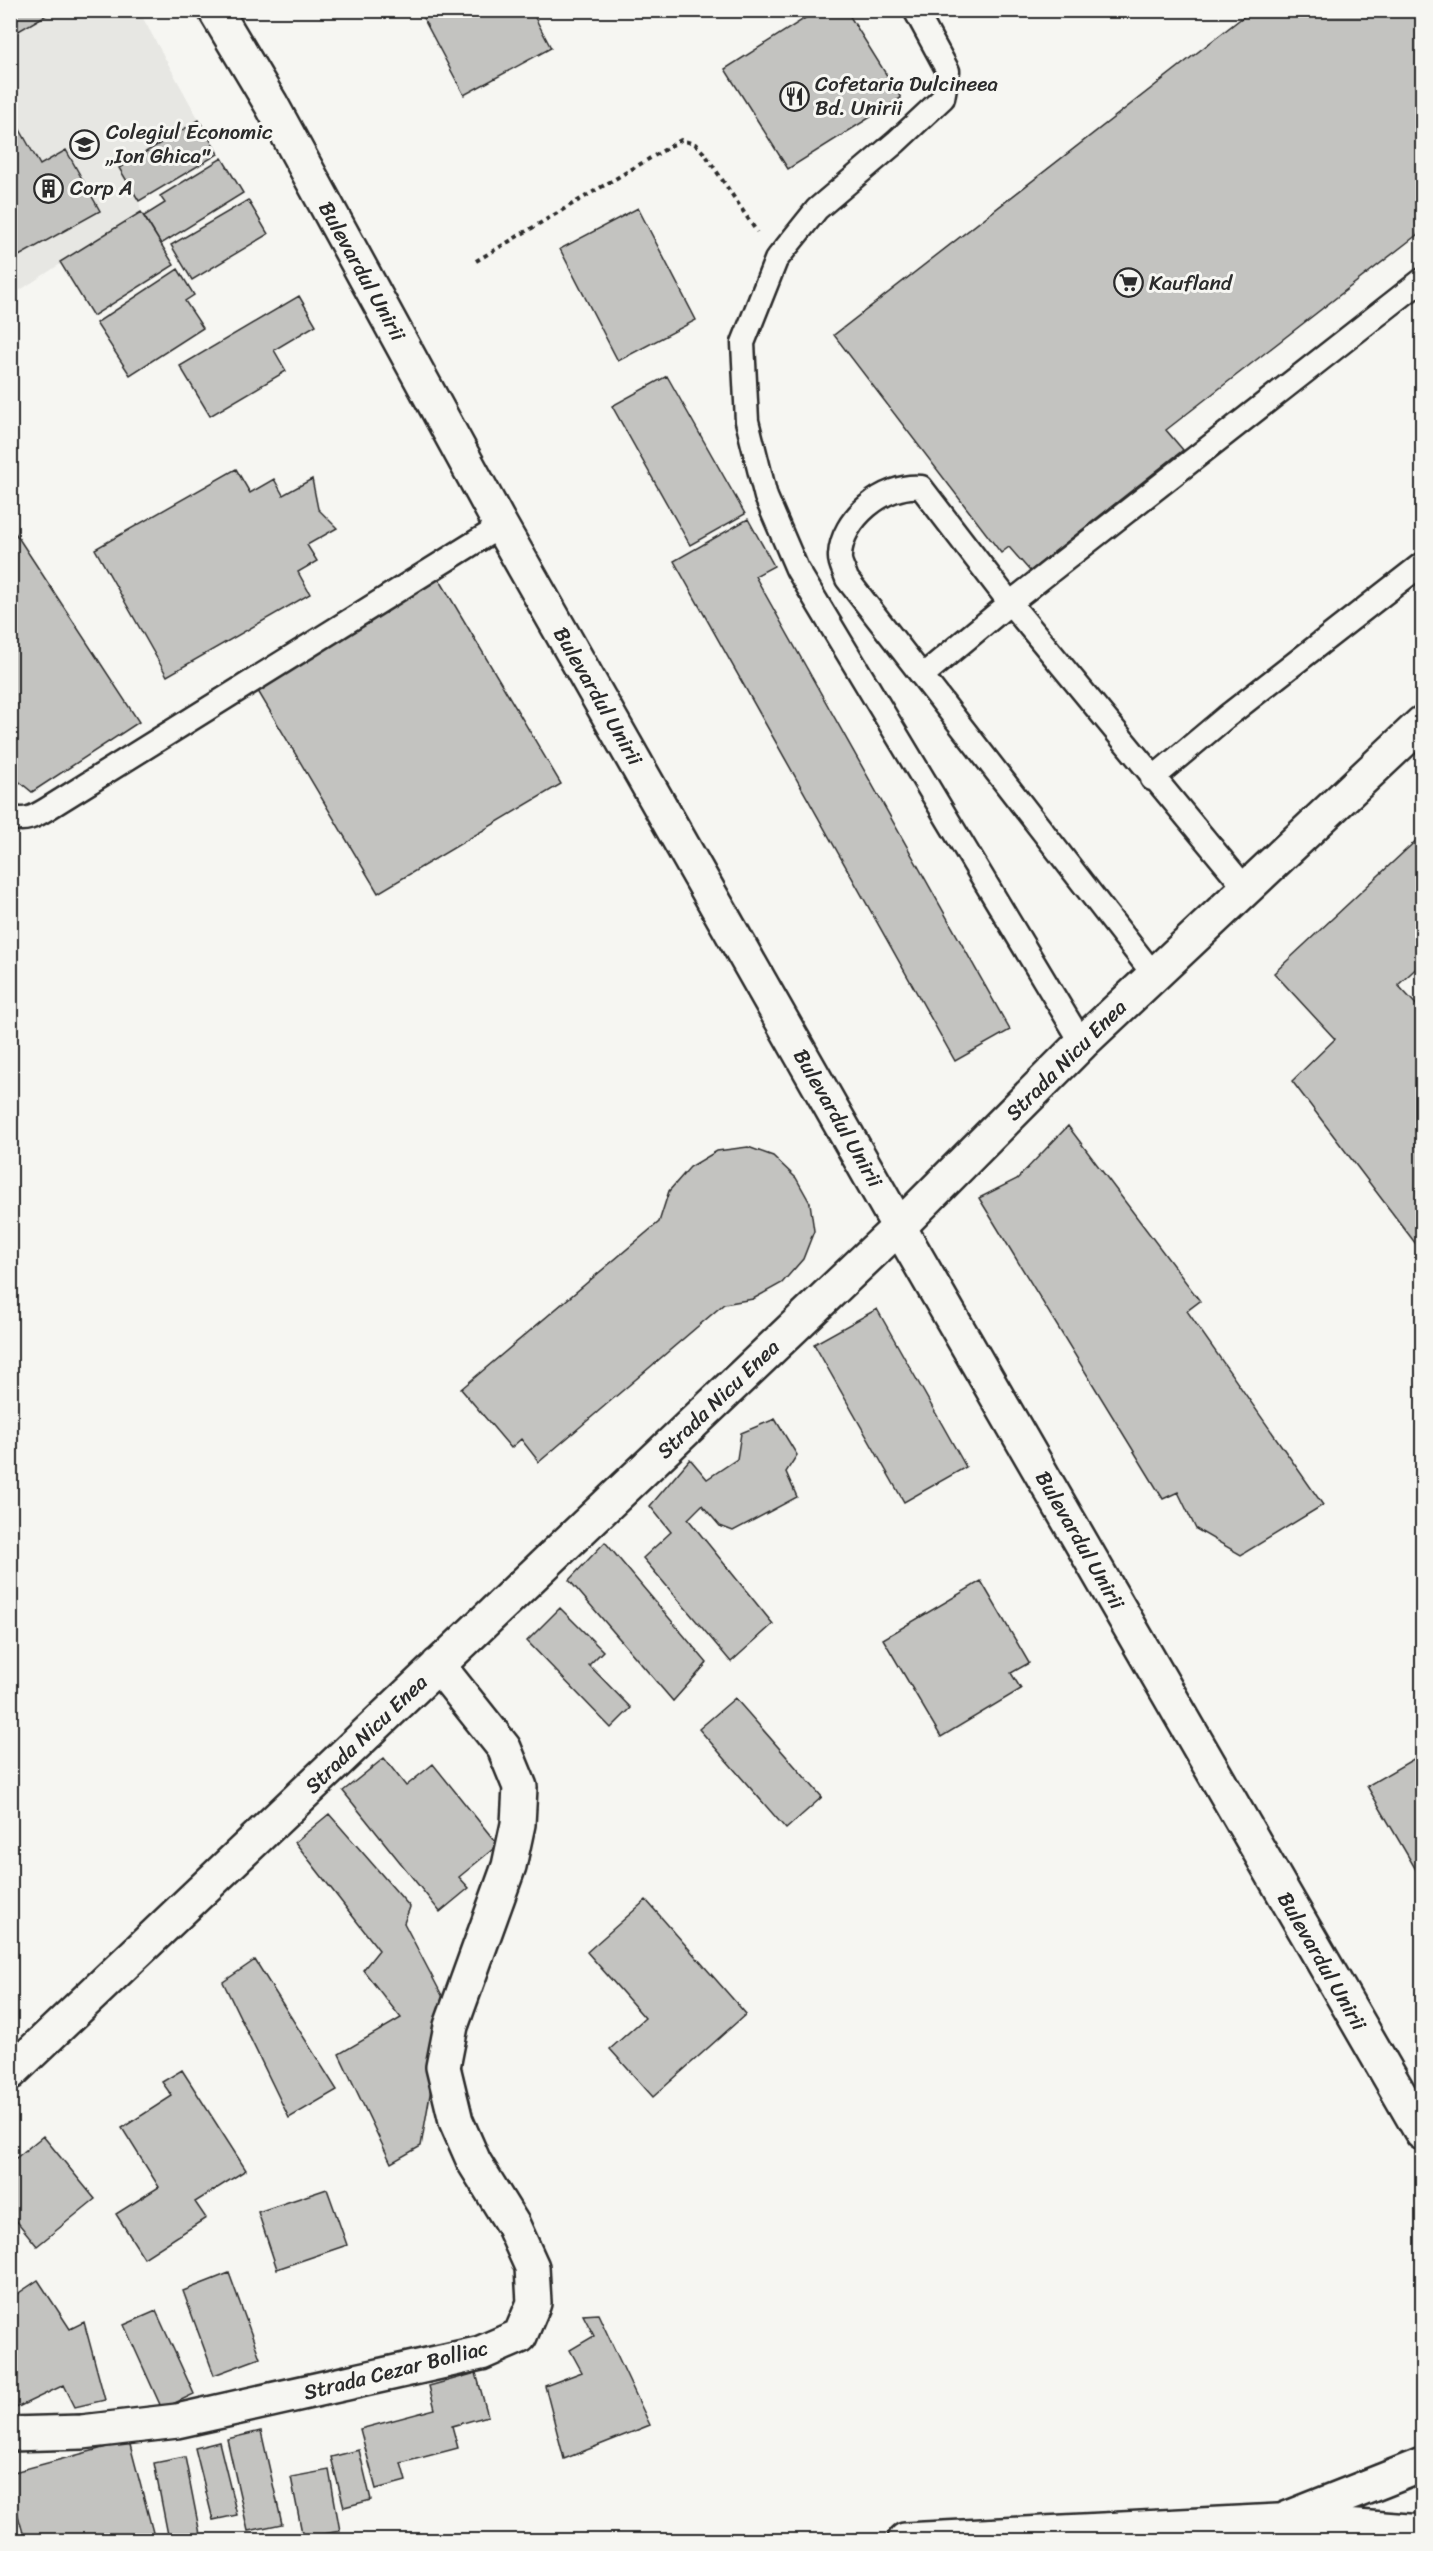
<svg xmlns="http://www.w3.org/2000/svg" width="1433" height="2551" viewBox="0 0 1433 2551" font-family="Sriracha,sans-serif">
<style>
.built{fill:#e7e7e3}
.building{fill:#c3c3c0;stroke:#2b2b2b;stroke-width:1.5}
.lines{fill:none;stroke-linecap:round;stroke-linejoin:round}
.lane-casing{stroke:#2b2b2b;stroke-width:27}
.street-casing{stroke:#2b2b2b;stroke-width:38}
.secondary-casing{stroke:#2b2b2b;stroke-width:38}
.primary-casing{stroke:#2b2b2b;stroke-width:38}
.path{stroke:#2b2b2b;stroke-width:4;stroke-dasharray:4.5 4.5;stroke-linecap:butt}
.lane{stroke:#f6f6f2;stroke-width:22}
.street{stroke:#f6f6f2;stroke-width:33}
.secondary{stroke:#f6f6f2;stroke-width:33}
.primary{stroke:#f6f6f2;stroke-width:33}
.labels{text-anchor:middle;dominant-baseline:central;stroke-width:6;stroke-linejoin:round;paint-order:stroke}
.poi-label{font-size:21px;fill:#2b2b2b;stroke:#f6f6f2;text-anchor:start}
.street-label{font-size:21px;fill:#2b2b2b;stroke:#f6f6f2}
</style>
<rect width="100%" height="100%" fill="#f6f6f2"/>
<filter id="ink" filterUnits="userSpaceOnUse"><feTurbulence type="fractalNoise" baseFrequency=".0167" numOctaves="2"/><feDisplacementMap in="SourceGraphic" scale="12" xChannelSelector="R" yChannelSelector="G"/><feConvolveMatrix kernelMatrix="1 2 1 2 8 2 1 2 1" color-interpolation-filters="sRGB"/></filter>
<g filter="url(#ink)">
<!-- built -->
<path class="built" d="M 11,11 L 139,11 L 199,120 L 120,168 L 139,201 L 141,212 L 11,296 Z"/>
<!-- building -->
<path class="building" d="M 10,10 L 55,10 L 10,36 Z
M 419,10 L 531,10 L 551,48 L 464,95 Z
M 818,10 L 846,10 L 901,98 L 788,169 L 725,69 Z
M 1252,10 L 1422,10 L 1422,231 L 1166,430 L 1183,450 L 1030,571 L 1009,547 L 1001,553 L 834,335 Z
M 10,112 L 40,165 L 66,150 L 100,211 L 10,261 Z
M 199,120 L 218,154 L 139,201 L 119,168 Z
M 222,158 L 243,193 L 161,244 L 144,216 L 165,203 L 160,196 Z
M 248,200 L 268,234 L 192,280 L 171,245 Z
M 638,208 L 696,320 L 618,361 L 560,249 Z
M 141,212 L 174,265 L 93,316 L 60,262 Z
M 178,269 L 194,295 L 185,301 L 203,328 L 130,375 L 96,323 Z
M 299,296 L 316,325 L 274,350 L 286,371 L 210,416 L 180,366 Z
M 667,376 L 745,514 L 690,545 L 612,406 Z
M 236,469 L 250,493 L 274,479 L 283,495 L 312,479 L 318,509 L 337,528 L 307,545 L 317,561 L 298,572 L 310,594 L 167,676 L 95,549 Z
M 748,519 L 774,566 L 755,576 L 1010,1030 L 955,1061 L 674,561 Z
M 10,525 L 139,722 L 32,792 L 10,774 Z
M 438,577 L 561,784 L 378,893 L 255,686 Z
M 1422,835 L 1422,963 L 1398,985 L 1422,1011 L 1422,1252 L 1292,1081 L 1335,1039 L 1274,973 Z
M 1068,1126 L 1200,1301 L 1187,1311 L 1323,1505 L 1241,1555 L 1196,1529 L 1178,1492 L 1163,1499 L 979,1198 L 1017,1179 Z
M 748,1147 L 773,1156 L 796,1178 L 810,1203 L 814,1231 L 803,1259 L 782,1283 L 753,1299 L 724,1304 L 539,1462 L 521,1439 L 511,1448 L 461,1389 L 659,1222 L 669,1191 L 690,1167 L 717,1151 Z
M 877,1309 L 966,1467 L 904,1502 L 814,1344 Z
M 775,1419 L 797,1455 L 786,1472 L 797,1497 L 733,1531 L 720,1526 L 702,1505 L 688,1519 L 773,1624 L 731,1662 L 643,1558 L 671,1532 L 650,1506 L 690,1459 L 707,1479 L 737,1459 L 741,1433 Z
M 605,1542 L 707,1663 L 673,1701 L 569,1580 Z
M 981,1581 L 1029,1663 L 1011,1673 L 1021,1689 L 941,1737 L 883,1639 Z
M 560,1608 L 603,1651 L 589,1665 L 631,1708 L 611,1728 L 527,1641 Z
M 735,1698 L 822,1797 L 786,1829 L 699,1729 Z
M 1422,1754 L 1422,1880 L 1367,1786 Z
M 384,1758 L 406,1786 L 433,1764 L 498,1845 L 459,1877 L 469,1888 L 440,1912 L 343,1791 Z
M 329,1814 L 410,1907 L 404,1923 L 446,2003 L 421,2146 L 391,2163 L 339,2054 L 401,2018 L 363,1970 L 379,1950 L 295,1842 Z
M 646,1900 L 746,2014 L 653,2097 L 610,2049 L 645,2018 L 587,1952 Z
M 255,1960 L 337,2090 L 289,2118 L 223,1982 Z
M 182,2070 L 246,2170 L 195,2202 L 206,2218 L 144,2258 L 116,2214 L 159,2187 L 122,2128 L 172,2096 L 162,2082 Z
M 43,2136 L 95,2199 L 37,2246 L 10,2213 L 10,2163 Z
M 327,2189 L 347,2245 L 277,2269 L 258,2212 Z
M 229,2273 L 260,2358 L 214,2375 L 183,2291 Z
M 38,2280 L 70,2329 L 84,2322 L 105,2400 L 75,2407 L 64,2385 L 14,2409 L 10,2401 L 10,2299 Z
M 156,2311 L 194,2394 L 162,2409 L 124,2325 Z
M 598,2314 L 650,2425 L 564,2459 L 545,2386 L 582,2372 L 570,2350 L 594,2336 L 583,2315 Z
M 476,2373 L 488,2416 L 452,2426 L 458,2448 L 401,2463 L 406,2481 L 376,2489 L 360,2429 L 435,2409 L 429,2386 Z
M 261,2431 L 282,2524 L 248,2531 L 227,2439 Z
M 129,2441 L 155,2540 L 25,2540 L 10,2487 L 10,2473 Z
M 219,2442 L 237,2515 L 213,2520 L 195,2448 Z
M 359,2450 L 371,2500 L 344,2507 L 331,2457 Z
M 185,2457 L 201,2539 L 169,2540 L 154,2463 Z
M 329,2470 L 340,2531 L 303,2538 L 291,2477 Z"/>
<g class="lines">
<defs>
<path id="lane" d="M 915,10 L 948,71 L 943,98 L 896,142 L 817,209 L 776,260 L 743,343 L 747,421 L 766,497 L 797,569 L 1082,1043
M 922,676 L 1010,603 L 1422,280
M 1152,779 L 1226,717 L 1422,564
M 10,817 C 25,822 34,817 47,809 L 501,526
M 1154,975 L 847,579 C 845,572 839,563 840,556 C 841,519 885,483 921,487 L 1010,603 L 1246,889"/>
<path id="street" d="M 10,2073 L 899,1227 L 1082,1043 L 1422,723
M 10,2434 L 82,2432 L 177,2421 L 481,2353 L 520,2336 L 534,2303 L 532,2267 L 513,2225 L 474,2162 L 456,2121 L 443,2067 L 451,2026 L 509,1866 L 518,1824 L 520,1787 L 504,1748 L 438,1665"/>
<path id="secondary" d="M 1286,2519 L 1422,2465
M 905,2540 L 1278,2521 L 1422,2532"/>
<path id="primary" d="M 215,10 L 271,104 L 501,526 L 899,1227 L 1422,2133"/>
</defs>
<!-- lane casing -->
<use href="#lane" class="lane-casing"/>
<!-- street casing -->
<use href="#street" class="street-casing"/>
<!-- secondary casing -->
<use href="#secondary" class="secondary-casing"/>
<!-- primary casing -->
<use href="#primary" class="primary-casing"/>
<!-- path -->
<path class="path" d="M 476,261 L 681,140 L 695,144 L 705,154 L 757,232"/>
<!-- lane -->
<use href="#lane" class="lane"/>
<!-- street -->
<use href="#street" class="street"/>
<!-- secondary -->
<use href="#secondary" class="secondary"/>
<!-- primary -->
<use href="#primary" class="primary"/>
</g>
</g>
<!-- icons -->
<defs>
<symbol id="restaurant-ring" viewBox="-11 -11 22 22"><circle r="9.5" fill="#f6f6f2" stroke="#2b2b2b" stroke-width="1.5"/><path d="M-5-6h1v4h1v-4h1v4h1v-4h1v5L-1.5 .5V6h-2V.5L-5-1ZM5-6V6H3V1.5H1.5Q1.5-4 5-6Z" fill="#2b2b2b"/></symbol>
<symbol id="school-ring" viewBox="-11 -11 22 22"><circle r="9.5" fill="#f6f6f2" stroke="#2b2b2b" stroke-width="1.5"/><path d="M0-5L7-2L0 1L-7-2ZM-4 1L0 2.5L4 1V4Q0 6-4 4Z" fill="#2b2b2b"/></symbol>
<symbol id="building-ring" viewBox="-11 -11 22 22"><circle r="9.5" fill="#f6f6f2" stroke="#2b2b2b" stroke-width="1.5"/><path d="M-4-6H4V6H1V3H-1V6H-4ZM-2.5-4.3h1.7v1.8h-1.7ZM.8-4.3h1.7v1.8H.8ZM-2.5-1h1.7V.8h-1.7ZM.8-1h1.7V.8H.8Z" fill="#2b2b2b"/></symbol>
<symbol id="supermarket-ring" viewBox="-11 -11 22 22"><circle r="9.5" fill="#f6f6f2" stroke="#2b2b2b" stroke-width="1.5"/><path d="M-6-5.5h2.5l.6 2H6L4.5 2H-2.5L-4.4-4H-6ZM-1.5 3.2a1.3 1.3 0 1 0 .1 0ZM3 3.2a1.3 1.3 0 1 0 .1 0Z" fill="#2b2b2b"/></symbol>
</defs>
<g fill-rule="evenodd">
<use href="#restaurant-ring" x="778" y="80" width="33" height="33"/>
<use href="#school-ring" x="68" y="128" width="33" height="33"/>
<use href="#building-ring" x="32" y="172" width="33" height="33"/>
<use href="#supermarket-ring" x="1112" y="266" width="33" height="33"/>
</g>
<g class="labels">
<!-- poi labels -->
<g class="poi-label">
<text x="815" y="84">Cofetaria Dulcineea<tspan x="815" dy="24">Bd. Unirii</tspan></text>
<text x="106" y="132">Colegiul Economic<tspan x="106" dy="24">„Ion Ghica"</tspan></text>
<text x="70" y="188">Corp A</text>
<text x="1149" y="283">Kaufland</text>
</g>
<!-- street labels -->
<g class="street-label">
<text transform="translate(362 271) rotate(61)">Bulevardul Unirii</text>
<text transform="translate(598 696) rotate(60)">Bulevardul Unirii</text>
<text transform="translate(1066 1060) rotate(-45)">Strada Nicu Enea</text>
<text transform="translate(838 1118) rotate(60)">Bulevardul Unirii</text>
<text transform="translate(718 1399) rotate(-44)">Strada Nicu Enea</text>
<text transform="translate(1080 1540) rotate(60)">Bulevardul Unirii</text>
<text transform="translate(366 1734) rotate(-44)">Strada Nicu Enea</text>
<text transform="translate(1322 1961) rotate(60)">Bulevardul Unirii</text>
<text transform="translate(396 2370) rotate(-14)">Strada Cezar Bolliac</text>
</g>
</g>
<!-- margin -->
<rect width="1433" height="2551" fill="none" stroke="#f6f6f2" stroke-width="36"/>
<rect x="18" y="18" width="1397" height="2515" fill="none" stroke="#2b2b2b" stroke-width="2" filter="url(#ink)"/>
</svg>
